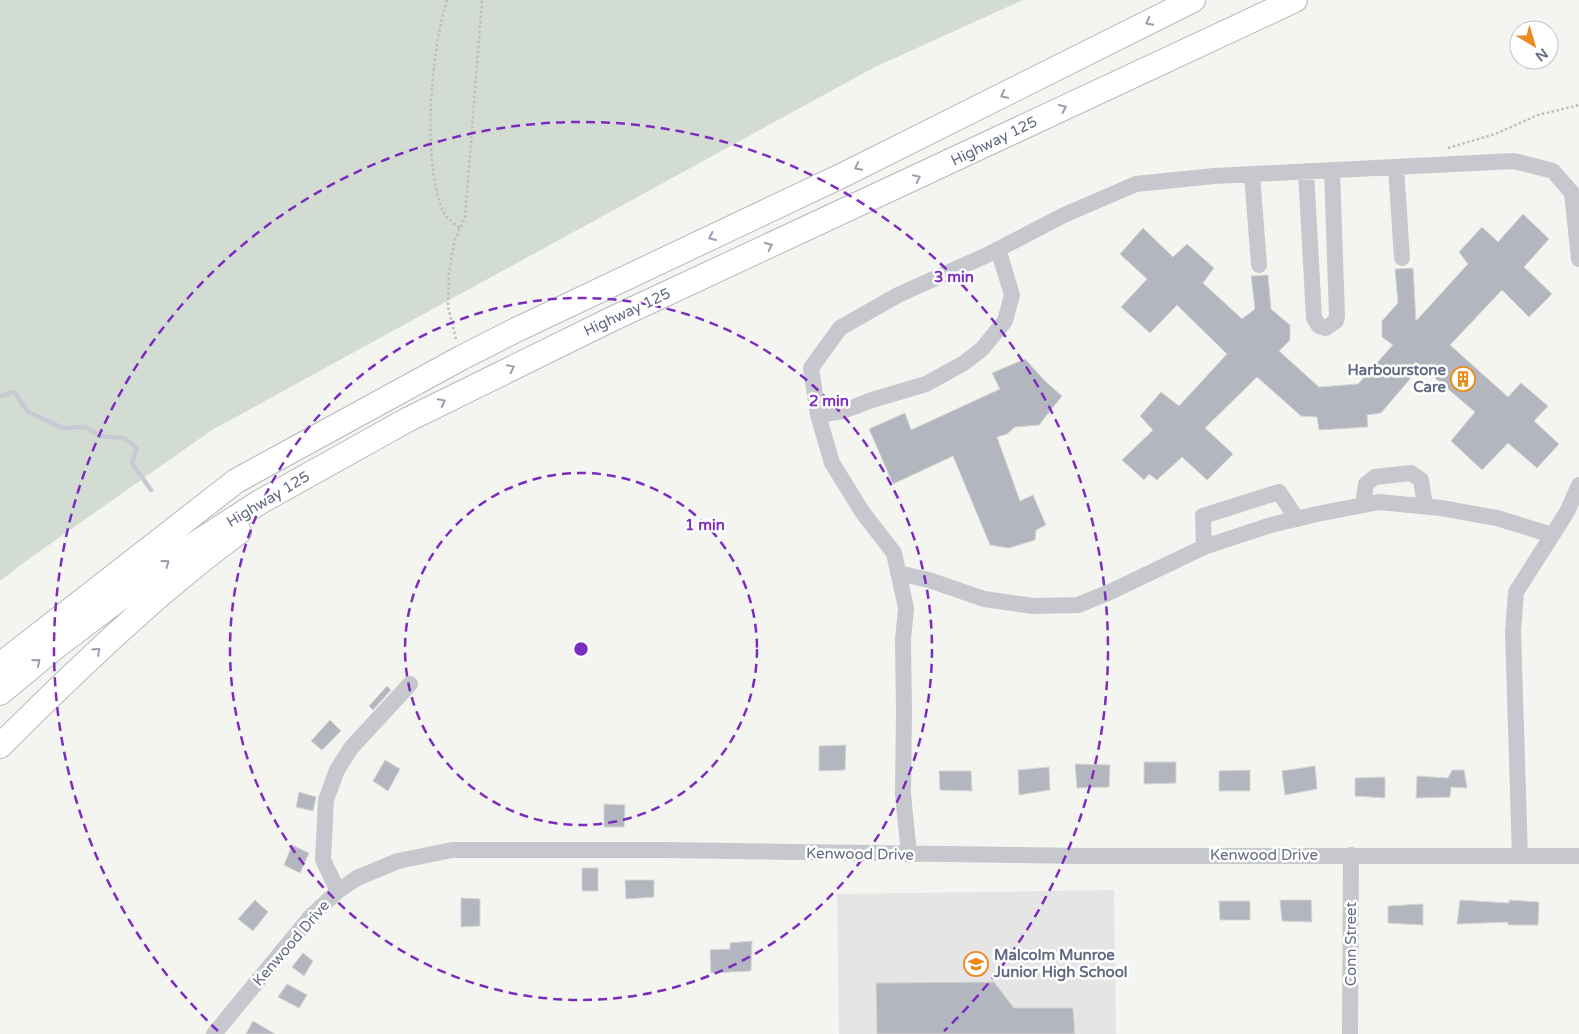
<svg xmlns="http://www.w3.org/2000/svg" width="1579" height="1034" viewBox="0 0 1579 1034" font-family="'Varela Round',sans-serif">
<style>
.built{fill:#e4e5e4}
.green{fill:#d3dcd2}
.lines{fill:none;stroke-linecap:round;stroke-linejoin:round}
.stream{stroke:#c6cad3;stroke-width:4.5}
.building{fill:#b3b6be;stroke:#d5d6d3}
.highway-casing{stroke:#b7b8bc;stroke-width:26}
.path{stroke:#bebec1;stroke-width:2.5;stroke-dasharray:2.5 2.5;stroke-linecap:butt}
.minor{stroke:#c7c8cd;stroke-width:16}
.highway{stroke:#fff;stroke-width:24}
.oneway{stroke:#9a9eae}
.ring{fill:none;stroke:#7b2cbf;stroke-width:2.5;stroke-dasharray:9 6}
.labels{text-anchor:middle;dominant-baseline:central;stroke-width:5;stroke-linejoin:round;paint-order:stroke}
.street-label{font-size:15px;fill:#636a83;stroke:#fff}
.poi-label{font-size:15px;font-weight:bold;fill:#636a83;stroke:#fff;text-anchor:end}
.centre{fill:#7b2cbf;stroke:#fff;stroke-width:2.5}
.ring-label{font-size:15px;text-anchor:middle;font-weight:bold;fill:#7b2cbf;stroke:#fff;stroke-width:5;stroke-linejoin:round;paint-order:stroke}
</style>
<rect width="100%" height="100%" fill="#f4f5f1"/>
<!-- built -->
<path class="built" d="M 1114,890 L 1116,1034 L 839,1034 L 837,894 Z"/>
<!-- green -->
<path class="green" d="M 0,0 L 1023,0 L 873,68 L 212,430 L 26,561 L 0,581 Z"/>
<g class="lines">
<!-- stream -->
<path class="stream" d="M 0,396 L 14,392 L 28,412 L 63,428 L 86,427 L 100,436 L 124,438 L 137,448 L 132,463 L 151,490"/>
</g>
<!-- building -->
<path class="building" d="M 1523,214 L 1549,239 L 1524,267 L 1552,294 L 1529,317 L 1502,290 L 1450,345 L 1508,397 L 1521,383 L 1548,406 L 1534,421 L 1559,444 L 1537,468 L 1508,443 L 1482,470 L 1451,441 L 1475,412 L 1421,366 L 1381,413 L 1367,415 L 1368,427 L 1319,430 L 1317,417 L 1301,416 L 1257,377 L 1205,428 L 1233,454 L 1207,480 L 1182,457 L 1157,480 L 1149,474 L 1144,480 L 1122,460 L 1153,430 L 1140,416 L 1161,392 L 1179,406 L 1227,354 L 1177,305 L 1150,333 L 1121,307 L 1147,279 L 1120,254 L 1143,228 L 1173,257 L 1187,244 L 1214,268 L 1203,283 L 1242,319 L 1255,309 L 1251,276 L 1268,275 L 1271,309 L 1290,325 L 1290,340 L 1279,351 L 1319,387 L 1358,384 L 1393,345 L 1382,337 L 1382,321 L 1398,303 L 1395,269 L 1413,268 L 1416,321 L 1468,264 L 1459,252 L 1482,227 L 1498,242 Z
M 1025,359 L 1046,382 L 1062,396 L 1039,425 L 1015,427 L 1007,434 L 997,437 L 1020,501 L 1033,495 L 1046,525 L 1036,530 L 1035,540 L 1009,548 L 990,545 L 953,456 L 893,484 L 869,429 L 905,413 L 911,430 L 1000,389 L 992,373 Z
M 387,686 L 391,690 L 373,710 L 369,706 Z
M 330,720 L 341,731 L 322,750 L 311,741 Z
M 846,745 L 845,770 L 819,771 L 819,746 Z
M 385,760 L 400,769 L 388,791 L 373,781 Z
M 1144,762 L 1176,762 L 1176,783 L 1144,784 Z
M 1075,764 L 1110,765 L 1109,787 L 1077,788 Z
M 1315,766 L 1317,789 L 1285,795 L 1282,771 Z
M 1049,767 L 1050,790 L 1019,795 L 1018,770 Z
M 1250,770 L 1250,791 L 1219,791 L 1219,771 Z
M 1452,770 L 1464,770 L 1467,788 L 1451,787 L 1450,797 L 1416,798 L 1417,776 L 1448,778 Z
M 939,771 L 971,771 L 972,791 L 940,790 Z
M 1385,777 L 1385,798 L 1355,796 L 1355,778 Z
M 299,792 L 316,797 L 313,811 L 296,807 Z
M 604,804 L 625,805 L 624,827 L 604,827 Z
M 292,845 L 309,853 L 300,873 L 284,865 Z
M 582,868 L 598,868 L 598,891 L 582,891 Z
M 625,880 L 654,880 L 654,897 L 626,899 Z
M 461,898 L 480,899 L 480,926 L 461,927 Z
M 255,900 L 268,912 L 253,931 L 238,919 Z
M 1280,900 L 1311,900 L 1312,922 L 1282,921 Z
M 1460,900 L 1509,903 L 1509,900 L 1539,902 L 1538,925 L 1508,925 L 1508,922 L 1457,924 Z
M 1219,901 L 1250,901 L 1250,920 L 1220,920 Z
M 1423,904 L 1423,925 L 1388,923 L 1388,906 Z
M 752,941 L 751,971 L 711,973 L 710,950 L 730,949 L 730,943 Z
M 303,953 L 313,961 L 304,976 L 292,967 Z
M 994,982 L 1014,1008 L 1073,1008 L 1075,1034 L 877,1034 L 876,983 Z
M 287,984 L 307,995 L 299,1008 L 278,997 Z
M 253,1021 L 275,1034 L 246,1034 Z"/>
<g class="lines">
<defs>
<path id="highway" d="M 0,665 L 236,481 L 461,358 L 516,330 L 843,175 L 1193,0
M 0,693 L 53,649 L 173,558 L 260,502 L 407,420 L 612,319 L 1295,0
M 0,746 C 54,692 109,639 167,589 C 190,570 214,550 239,532"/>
</defs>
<!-- highway casing -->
<use href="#highway" class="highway-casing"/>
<!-- path -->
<path class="path" d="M 447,0 C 431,49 421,166 444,213 C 447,219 455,224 460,229
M 1448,148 L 1495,134 L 1538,115 L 1579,105
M 456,339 L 448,307 L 449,272 L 455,239 L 465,218 L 482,0"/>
<!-- minor -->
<path class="minor" d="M 1396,167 L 1402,258
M 1306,171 L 1314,318 L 1319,326 L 1326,328 L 1336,321 L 1337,316 L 1332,170
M 1252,174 L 1259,265
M 818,415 L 843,411 L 872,400 L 926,384 L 964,363 L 982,349 L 1005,321 L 1012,295 L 998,249
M 1363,505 L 1366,484 L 1375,477 L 1411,473 L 1421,480 L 1425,506
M 1204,547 L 1203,516 L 1279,492 L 1297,519
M 898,573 L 929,580 L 984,599 L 1033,606 L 1078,605 L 1110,592 L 1204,547 L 1271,525 L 1317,514 L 1379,502 L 1441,508 L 1497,518 L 1552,535
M 909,855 L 903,794 L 904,712 L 903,640 L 906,608 L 894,553 L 863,513 L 832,463 L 818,415 L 811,368 L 840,328 L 898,295 L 987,255 L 1064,215 L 1136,184 L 1214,176 L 1514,161 L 1553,171 L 1572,193 L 1579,259
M 1520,856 L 1513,631 L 1516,592 L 1567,512 L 1579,485
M 338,891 L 323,860 L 326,800 L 337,770 L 351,748 L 410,684
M 214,1034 L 311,916 L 338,891 L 357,878 L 398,861 L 452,850 L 666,850 L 1084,856 L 1579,856
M 1350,1034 L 1351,855"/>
<!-- highway -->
<use href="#highway" class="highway"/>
</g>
<!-- one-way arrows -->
<defs><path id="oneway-chevron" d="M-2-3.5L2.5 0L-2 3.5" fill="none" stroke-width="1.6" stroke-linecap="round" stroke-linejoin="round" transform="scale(1.25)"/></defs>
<g class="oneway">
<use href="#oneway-chevron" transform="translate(1149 22) rotate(153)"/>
<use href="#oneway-chevron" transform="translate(1004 95) rotate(153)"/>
<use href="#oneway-chevron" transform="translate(1063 108) rotate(-25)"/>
<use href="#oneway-chevron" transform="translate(858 167) rotate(153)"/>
<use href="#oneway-chevron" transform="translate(917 178) rotate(-26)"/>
<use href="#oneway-chevron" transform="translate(712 237) rotate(155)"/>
<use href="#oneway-chevron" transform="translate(769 246) rotate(-25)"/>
<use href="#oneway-chevron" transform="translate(511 368) rotate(-26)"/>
<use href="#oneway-chevron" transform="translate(442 402) rotate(-27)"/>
<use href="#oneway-chevron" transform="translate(166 563) rotate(-36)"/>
<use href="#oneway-chevron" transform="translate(97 651) rotate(-43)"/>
<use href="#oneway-chevron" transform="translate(37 662) rotate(-40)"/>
</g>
<!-- distance rings -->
<g class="ring">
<circle cx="581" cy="649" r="176"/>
<circle cx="581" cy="649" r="351"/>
<path d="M218 1031A527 527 0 1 1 944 1031"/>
</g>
<!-- icons -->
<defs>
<symbol id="building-ring" viewBox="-11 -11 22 22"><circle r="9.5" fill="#fff" stroke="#e98c1d" stroke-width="1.5"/><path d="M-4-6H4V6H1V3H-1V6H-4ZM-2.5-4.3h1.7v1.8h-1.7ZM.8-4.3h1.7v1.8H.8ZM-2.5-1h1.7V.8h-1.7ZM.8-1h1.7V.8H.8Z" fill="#e98c1d"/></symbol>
<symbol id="school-ring" viewBox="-11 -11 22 22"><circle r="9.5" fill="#fff" stroke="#e98c1d" stroke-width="1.5"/><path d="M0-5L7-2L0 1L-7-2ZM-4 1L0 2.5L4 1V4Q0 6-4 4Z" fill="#e98c1d"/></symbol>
</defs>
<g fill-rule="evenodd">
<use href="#building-ring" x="1449" y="365" width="28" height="28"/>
<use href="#school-ring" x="962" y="950" width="28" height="28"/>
</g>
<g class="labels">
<!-- street labels -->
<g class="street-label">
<text transform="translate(994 141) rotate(-26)">Highway 125</text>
<text transform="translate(627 312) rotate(-25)">Highway 125</text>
<text transform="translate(268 499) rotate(-31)">Highway 125</text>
<text transform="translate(860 854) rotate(1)">Kenwood Drive</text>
<text x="1264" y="855">Kenwood Drive</text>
<text transform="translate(291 943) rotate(-49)">Kenwood Drive</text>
<text transform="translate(1351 944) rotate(-90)">Conn Street</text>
</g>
<!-- poi labels -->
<g class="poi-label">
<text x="1446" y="370">Harbourstone<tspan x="1446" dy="17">Care</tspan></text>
<text x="994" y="955" text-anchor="start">Malcolm Munroe<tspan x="994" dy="17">Junior High School</tspan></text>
</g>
</g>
<circle cx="581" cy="649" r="8" class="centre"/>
<g class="ring-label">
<text x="954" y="282">3 min</text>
<text x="829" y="406">2 min</text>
<text x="705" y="530">1 min</text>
</g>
<!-- north arrow -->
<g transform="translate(1534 45) rotate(142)"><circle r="24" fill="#ffffff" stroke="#c1c3cd"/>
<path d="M0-4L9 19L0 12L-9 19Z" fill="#e98c1d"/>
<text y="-8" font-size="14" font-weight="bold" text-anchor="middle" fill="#636a83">N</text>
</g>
</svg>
